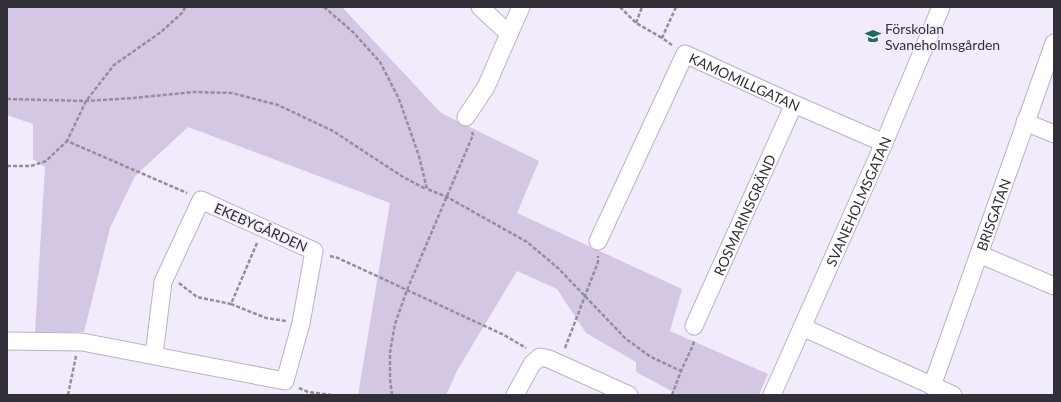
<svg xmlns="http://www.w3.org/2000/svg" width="1061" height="402" viewBox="0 0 1061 402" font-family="Lato,sans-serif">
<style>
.green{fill:#d4c7e3}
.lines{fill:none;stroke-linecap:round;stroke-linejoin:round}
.minor-casing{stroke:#bcb0ca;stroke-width:19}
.path{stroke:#938e9b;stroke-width:2.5;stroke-dasharray:4 2;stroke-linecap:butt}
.minor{stroke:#fff;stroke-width:17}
.labels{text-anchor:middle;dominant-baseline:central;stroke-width:3;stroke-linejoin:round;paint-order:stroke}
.poi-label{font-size:14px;fill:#332f39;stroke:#f2ebfb;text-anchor:start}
.street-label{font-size:14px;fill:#332f39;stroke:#f2ebfb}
</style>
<rect width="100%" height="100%" fill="#f2ebfb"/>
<!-- green -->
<path class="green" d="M 7,7 L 342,7 L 441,113 L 539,161 L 517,213 L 682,289 L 670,331 L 768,374 L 759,395 L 679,395 L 636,372 L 636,362 L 586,333 L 557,289 L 517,271 L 458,369 L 446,395 L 358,395 L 390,203 L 188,127 L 135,176 L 110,228 L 84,332 L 35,332 L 45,167 L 33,159 L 33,124 L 7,115 Z"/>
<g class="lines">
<defs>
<g id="minor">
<path d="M 509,34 L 521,7"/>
<path d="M 466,117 L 486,87 L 509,34 L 480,7"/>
<path d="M 1025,122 L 1054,134"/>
<path id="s1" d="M 598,241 L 685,54 L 794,104 L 884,143"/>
<path d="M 979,254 L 1054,286"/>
<path id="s2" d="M 694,326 L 794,104"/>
<path d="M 802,327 L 953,395"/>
<path d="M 7,341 L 82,342 L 285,381 L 301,323 L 314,251 L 201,200 L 163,282 L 154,355"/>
<path id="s3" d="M 932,386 L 1054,43"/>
<path d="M 515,395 L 532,364 L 540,357 L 549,359 L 629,395"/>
<path id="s4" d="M 772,395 L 884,143 L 941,7"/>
</g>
</defs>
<!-- minor casing -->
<use href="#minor" class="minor-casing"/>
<!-- path -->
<path class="path" d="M 185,7 L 183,12 L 161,32 L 114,65 L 86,101 L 67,141 L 187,193
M 324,7 L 353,32 L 380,62 L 399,99 L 419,156 L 427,189 L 447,197 L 527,242 L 558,268 L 626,339 L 651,357 L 681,371
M 620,7 L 636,23 L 662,38
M 636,23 L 642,7
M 672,45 L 662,38 L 676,7
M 7,99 L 86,101 L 133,98 L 194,92 L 232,93 L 278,105 L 333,131 L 403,177 L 426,189
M 7,166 L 31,166 L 46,161 L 67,141
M 257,243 L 231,304 L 266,318 L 286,321
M 330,256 L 338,258 L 504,335 L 526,348
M 179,283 L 197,297 L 231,304
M 565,348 L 598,262 L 598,256
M 299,388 L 308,392 L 333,395
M 68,395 L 76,356
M 392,395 L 390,379 L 390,352 L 395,324 L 407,290 L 473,135 L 472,132
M 672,395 L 681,371 L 693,345 L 694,341"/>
<!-- minor -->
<use href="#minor" class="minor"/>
</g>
<!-- icons -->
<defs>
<symbol id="school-bare" viewBox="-9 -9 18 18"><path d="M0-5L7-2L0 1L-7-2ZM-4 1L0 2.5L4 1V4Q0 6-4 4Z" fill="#21695f" stroke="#f2ebfb" stroke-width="2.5" paint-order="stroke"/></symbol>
</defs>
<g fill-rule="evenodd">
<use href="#school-bare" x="862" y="25" width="22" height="22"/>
</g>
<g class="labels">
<!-- poi labels -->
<g class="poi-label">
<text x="885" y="28">Förskolan<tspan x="885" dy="16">Svaneholmsgården</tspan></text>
</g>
<!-- street labels -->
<g class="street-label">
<text stroke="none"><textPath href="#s1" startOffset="272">KAMOMILLGATAN</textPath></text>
<text stroke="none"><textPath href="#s4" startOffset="212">SVANEHOLMSGATAN</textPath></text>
<text stroke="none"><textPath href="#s3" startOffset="182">BRISGATAN</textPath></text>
<text stroke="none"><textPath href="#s2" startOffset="122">ROSMARINSGRÄND</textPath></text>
<text transform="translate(261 227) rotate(24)">EKEBYGÅRDEN</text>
</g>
</g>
<!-- border -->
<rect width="1061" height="402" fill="none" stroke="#332f39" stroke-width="16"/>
</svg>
